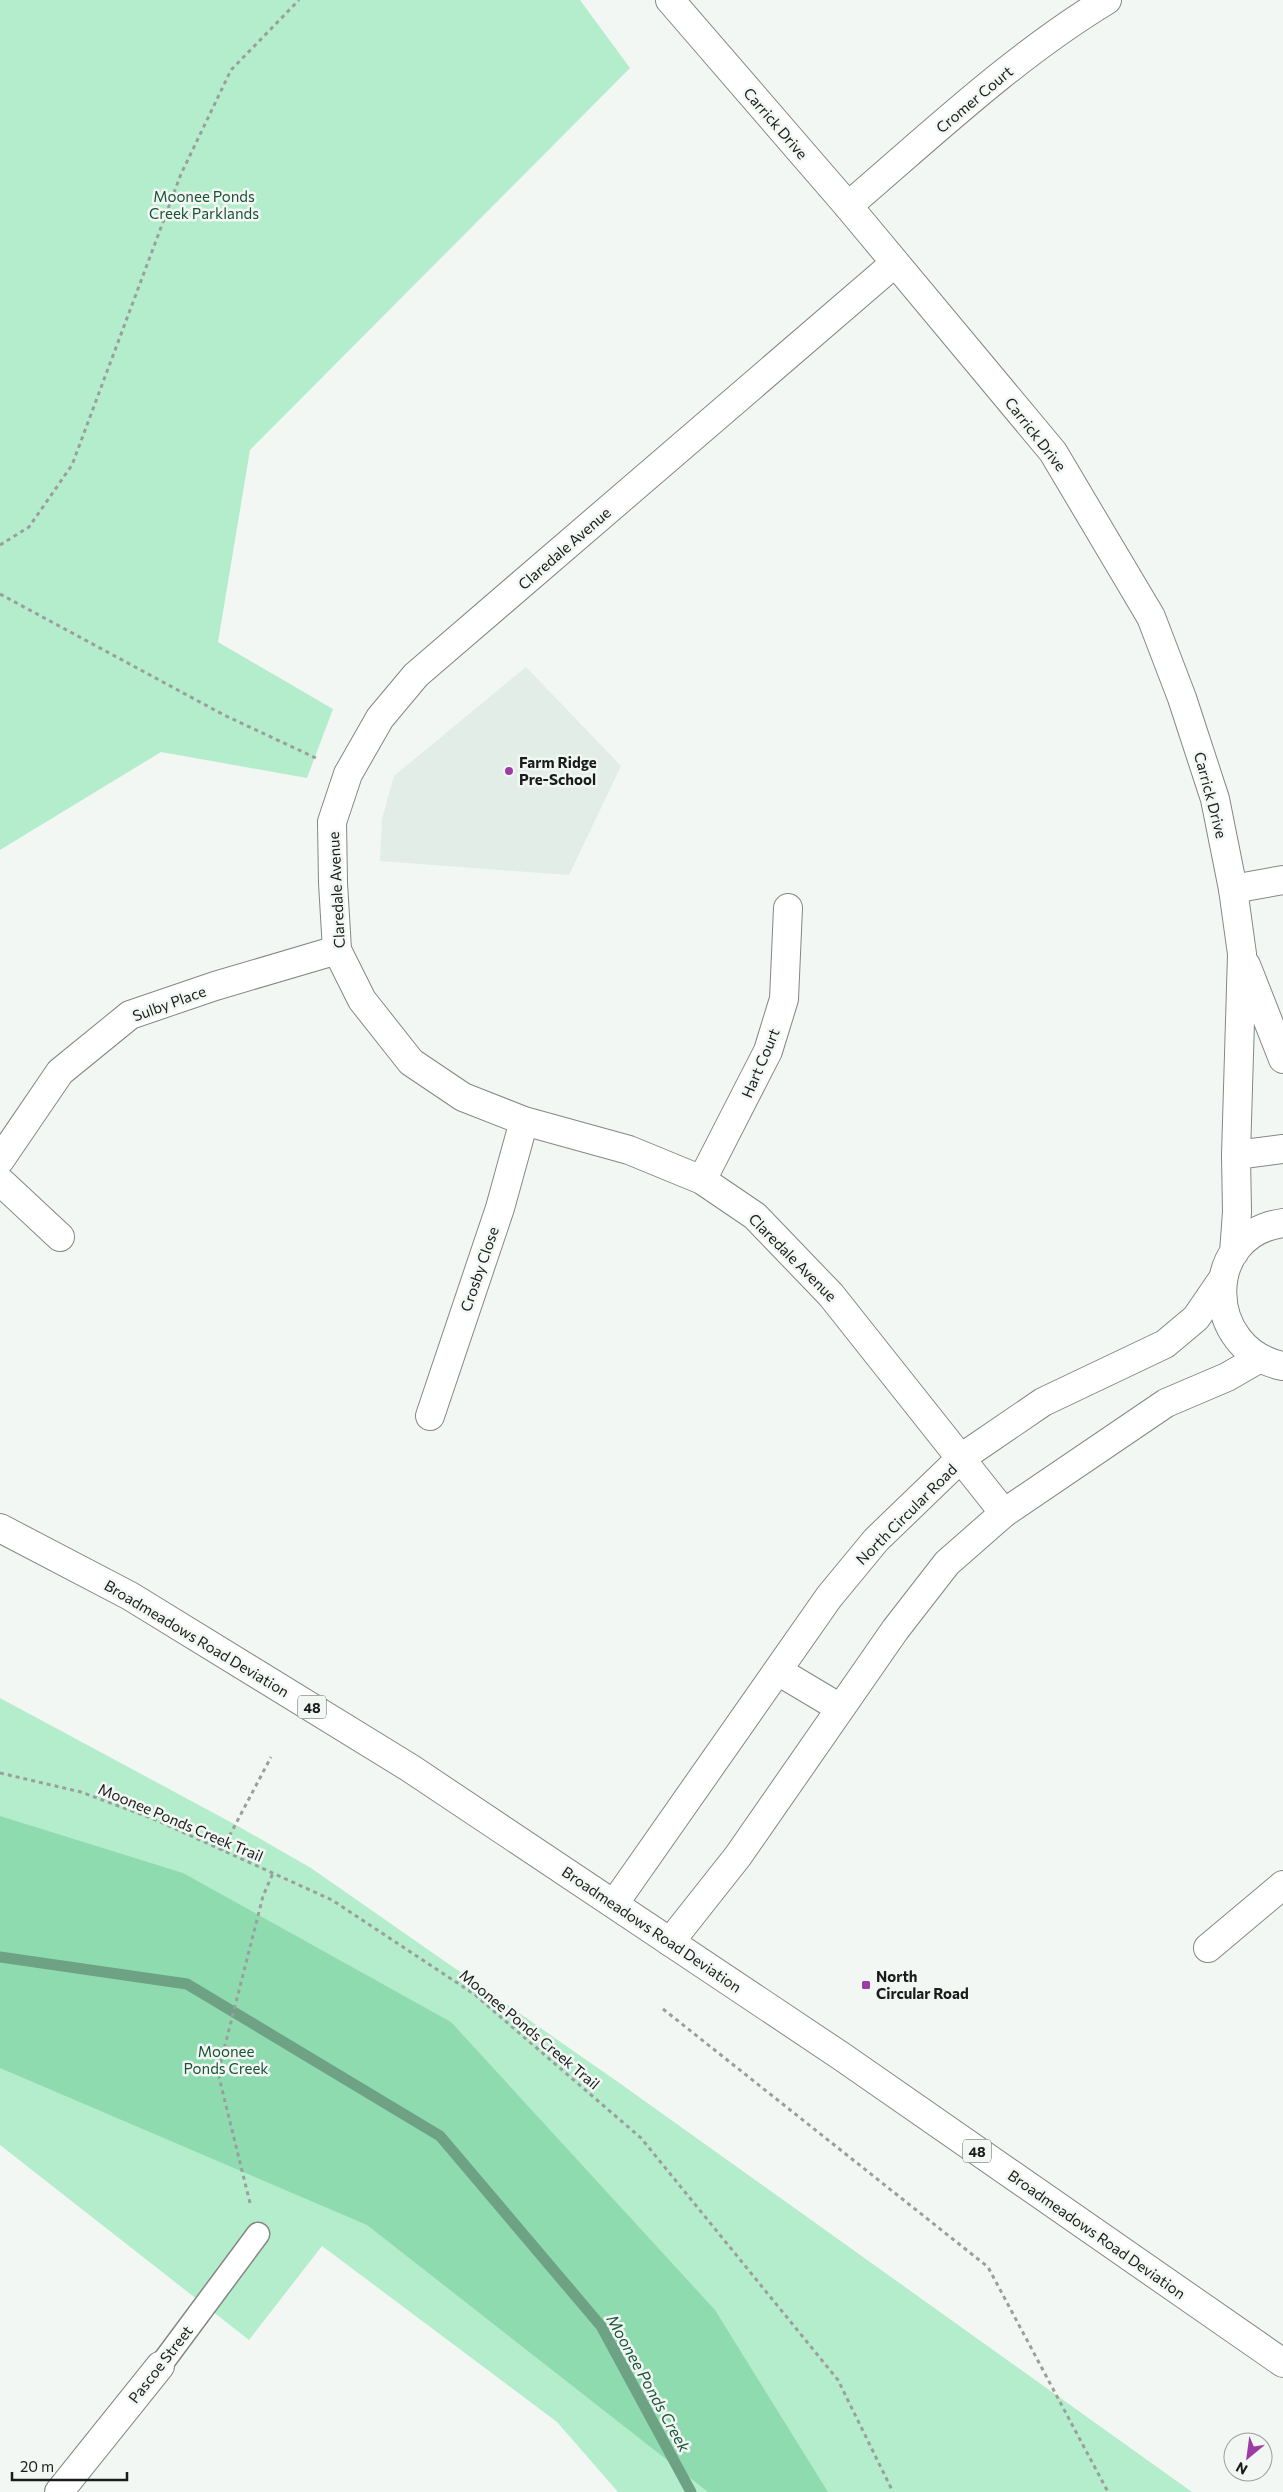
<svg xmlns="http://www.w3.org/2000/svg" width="1283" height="2492" viewBox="0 0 1283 2492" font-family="Commissioner,sans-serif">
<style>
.built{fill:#e1ede6}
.green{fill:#b4edcc}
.forest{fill:#8fdbb0}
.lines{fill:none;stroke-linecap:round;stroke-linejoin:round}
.stream{stroke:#6da284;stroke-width:11}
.lane-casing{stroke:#848885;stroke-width:25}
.street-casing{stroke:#848885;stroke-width:30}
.secondary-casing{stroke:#848885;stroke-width:30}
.primary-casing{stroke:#848885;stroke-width:30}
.path{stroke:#9b9f9c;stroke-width:3;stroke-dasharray:4 4;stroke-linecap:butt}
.lane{stroke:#fff;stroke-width:22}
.street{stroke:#fff;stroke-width:28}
.secondary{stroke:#fff;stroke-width:28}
.primary{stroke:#fff;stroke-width:28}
.poi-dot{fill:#9d3ca4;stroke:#f2f7f4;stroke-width:2}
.labels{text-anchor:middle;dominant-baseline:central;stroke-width:5;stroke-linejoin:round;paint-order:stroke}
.shield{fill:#f2f7f4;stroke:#5b5e5c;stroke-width:1}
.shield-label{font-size:14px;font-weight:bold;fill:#1a1c1b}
.street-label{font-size:15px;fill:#1a1c1b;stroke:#f2f7f4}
.park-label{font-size:15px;fill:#195237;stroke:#f2f7f4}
.poi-label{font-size:15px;font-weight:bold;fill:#1a1c1b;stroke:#f2f7f4;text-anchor:start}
.water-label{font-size:16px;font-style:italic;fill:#1d563a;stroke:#f2f7f4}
</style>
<rect width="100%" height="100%" fill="#f2f7f4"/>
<!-- built -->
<path class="built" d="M 526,667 L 621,766 L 569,875 L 380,861 L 382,819 L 394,776 Z"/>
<!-- green -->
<path class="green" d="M 0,0 L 580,0 L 630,68 L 250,450 L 218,642 L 333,709 L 307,778 L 161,752 L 0,850 Z
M 0,1698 L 236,1825 L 311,1868 L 618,2082 L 1192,2492 L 618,2492 L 557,2422 L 322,2246 L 249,2340 L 0,2145 Z"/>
<!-- forest -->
<path class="forest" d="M 0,1816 L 183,1873 L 451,2022 L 715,2310 L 828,2492 L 708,2492 L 367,2225 L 0,2068 Z"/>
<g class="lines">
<!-- stream -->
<path class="stream" d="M 0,1957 L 187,1984 L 440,2136 L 601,2326 L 691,2492"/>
<defs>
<path id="lane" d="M 160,2366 L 258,2234"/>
<path id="street" d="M 848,206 C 931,135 1013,57 1107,0
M 895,263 L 416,675 L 380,718 L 348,774 L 332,822 L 333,883 L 337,950 L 362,1000 L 411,1062 L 463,1097 L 524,1121 L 629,1150 L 702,1180 L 755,1216 L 831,1295 L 1004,1513
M 1233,889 L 1283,880
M 0,1160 L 60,1072 L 130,1015 L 215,986 L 337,950
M 702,1180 L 768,1051 L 784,999 L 788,908
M 0,1181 L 60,1237
M 430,1416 L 500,1208 L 524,1121
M 1208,1948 L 1283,1885
M 59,2492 L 160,2366"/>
<path id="secondary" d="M 670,0 L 848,206 L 1053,452 L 1151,617 L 1182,698 L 1215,799 L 1233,889 L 1242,954 L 1236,1155 L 1237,1212 L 1234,1253
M 1246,965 L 1283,1059
M 1236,1155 L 1283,1149
M 1283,1223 C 1201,1234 1203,1350 1283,1366
M 778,1671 L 840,1708
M 614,1904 L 829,1597 L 876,1540 L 961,1458 L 1043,1402 L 1165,1344 L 1196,1318 L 1222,1280
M 670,1942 L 738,1856 L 895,1630 L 947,1563 L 1004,1513 L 1166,1403 L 1227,1377 L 1260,1358"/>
<path id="primary" d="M 0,1528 L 130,1596 L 410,1768 L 841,2056 L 1283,2363"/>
</defs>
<!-- lane casing -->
<use href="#lane" class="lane-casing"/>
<!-- street casing -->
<use href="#street" class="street-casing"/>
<!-- secondary casing -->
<use href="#secondary" class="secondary-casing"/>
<!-- primary casing -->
<use href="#primary" class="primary-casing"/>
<!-- path -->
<path class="path" d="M 0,545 L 29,527 L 72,465 L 181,174 L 231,70 L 299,0
M 0,594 L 224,715 L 318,759
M 0,1773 L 81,1792 L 156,1820 L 332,1900 L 474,1994 L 641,2138 L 838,2380 L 893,2492
M 222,1850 L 271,1757
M 663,2009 L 988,2267 L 1108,2492
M 250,2203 L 218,2073 L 263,1896 L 273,1873"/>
<!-- lane -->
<use href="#lane" class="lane"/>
<!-- street -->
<use href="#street" class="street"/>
<!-- secondary -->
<use href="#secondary" class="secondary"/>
<!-- primary -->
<use href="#primary" class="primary"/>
</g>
<!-- markers -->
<g class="poi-dot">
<circle cx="509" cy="771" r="5"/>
<rect x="861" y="1980" width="10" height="10" rx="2.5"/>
</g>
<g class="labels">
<!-- shield labels -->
<g class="shield">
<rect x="298" y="1695.5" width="28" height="23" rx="4"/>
<rect x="963" y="2139.5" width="28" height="23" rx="4"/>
</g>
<g class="shield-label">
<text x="312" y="1707">48</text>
<text x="977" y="2151">48</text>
</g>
<!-- street labels -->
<g class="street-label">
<text transform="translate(974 99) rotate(-40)">Cromer Court</text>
<text transform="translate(776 123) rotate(49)">Carrick Drive</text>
<text transform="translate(1036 434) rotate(52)">Carrick Drive</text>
<text transform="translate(564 548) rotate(-41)">Claredale Avenue</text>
<text transform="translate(1211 795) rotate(75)">Carrick Drive</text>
<text transform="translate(336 890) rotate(-93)">Claredale Avenue</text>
<text transform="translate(169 1003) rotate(-20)">Sulby Place</text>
<text transform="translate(760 1063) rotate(-67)">Hart Court</text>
<text transform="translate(793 1257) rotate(45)">Claredale Avenue</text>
<text transform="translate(479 1269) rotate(-71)">Crosby Close</text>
<text transform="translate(906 1514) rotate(-45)">North Circular Road</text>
<text transform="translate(197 1638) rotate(31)">Broadmeadows Road Deviation</text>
<text transform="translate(181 1822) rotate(23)">Moonee Ponds Creek Trail</text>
<text transform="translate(652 1929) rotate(34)">Broadmeadows Road Deviation</text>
<text transform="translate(530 2029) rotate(40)">Moonee Ponds Creek Trail</text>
<text transform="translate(1097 2234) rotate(35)">Broadmeadows Road Deviation</text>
<text transform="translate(160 2364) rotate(-52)">Pascoe Street</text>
</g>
<!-- park labels -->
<g class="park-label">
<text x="204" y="196">Moonee Ponds<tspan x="204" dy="17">Creek Parklands</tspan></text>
<text x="226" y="2051">Moonee<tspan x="226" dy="17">Ponds Creek</tspan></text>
</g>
<!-- poi labels -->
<g class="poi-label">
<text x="519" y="762">Farm Ridge<tspan x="519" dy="17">Pre-School</tspan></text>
<text x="876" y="1976">North<tspan x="876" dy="17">Circular Road</tspan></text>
</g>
<!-- water labels -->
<g class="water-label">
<text transform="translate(649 2383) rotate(61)">Moonee Ponds Creek</text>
</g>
</g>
<!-- north arrow -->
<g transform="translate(1248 2457) rotate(209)"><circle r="24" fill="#f2f7f4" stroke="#9c9f9d"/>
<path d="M0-4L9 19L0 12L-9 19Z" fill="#9d3ca4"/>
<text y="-8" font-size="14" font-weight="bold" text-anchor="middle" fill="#1a1c1b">N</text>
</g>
<!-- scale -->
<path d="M12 2472v8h115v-8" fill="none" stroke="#1a1c1b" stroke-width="2.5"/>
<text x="20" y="2472" font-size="15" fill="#1a1c1b" stroke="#f2f7f4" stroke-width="4" paint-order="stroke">20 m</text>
</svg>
